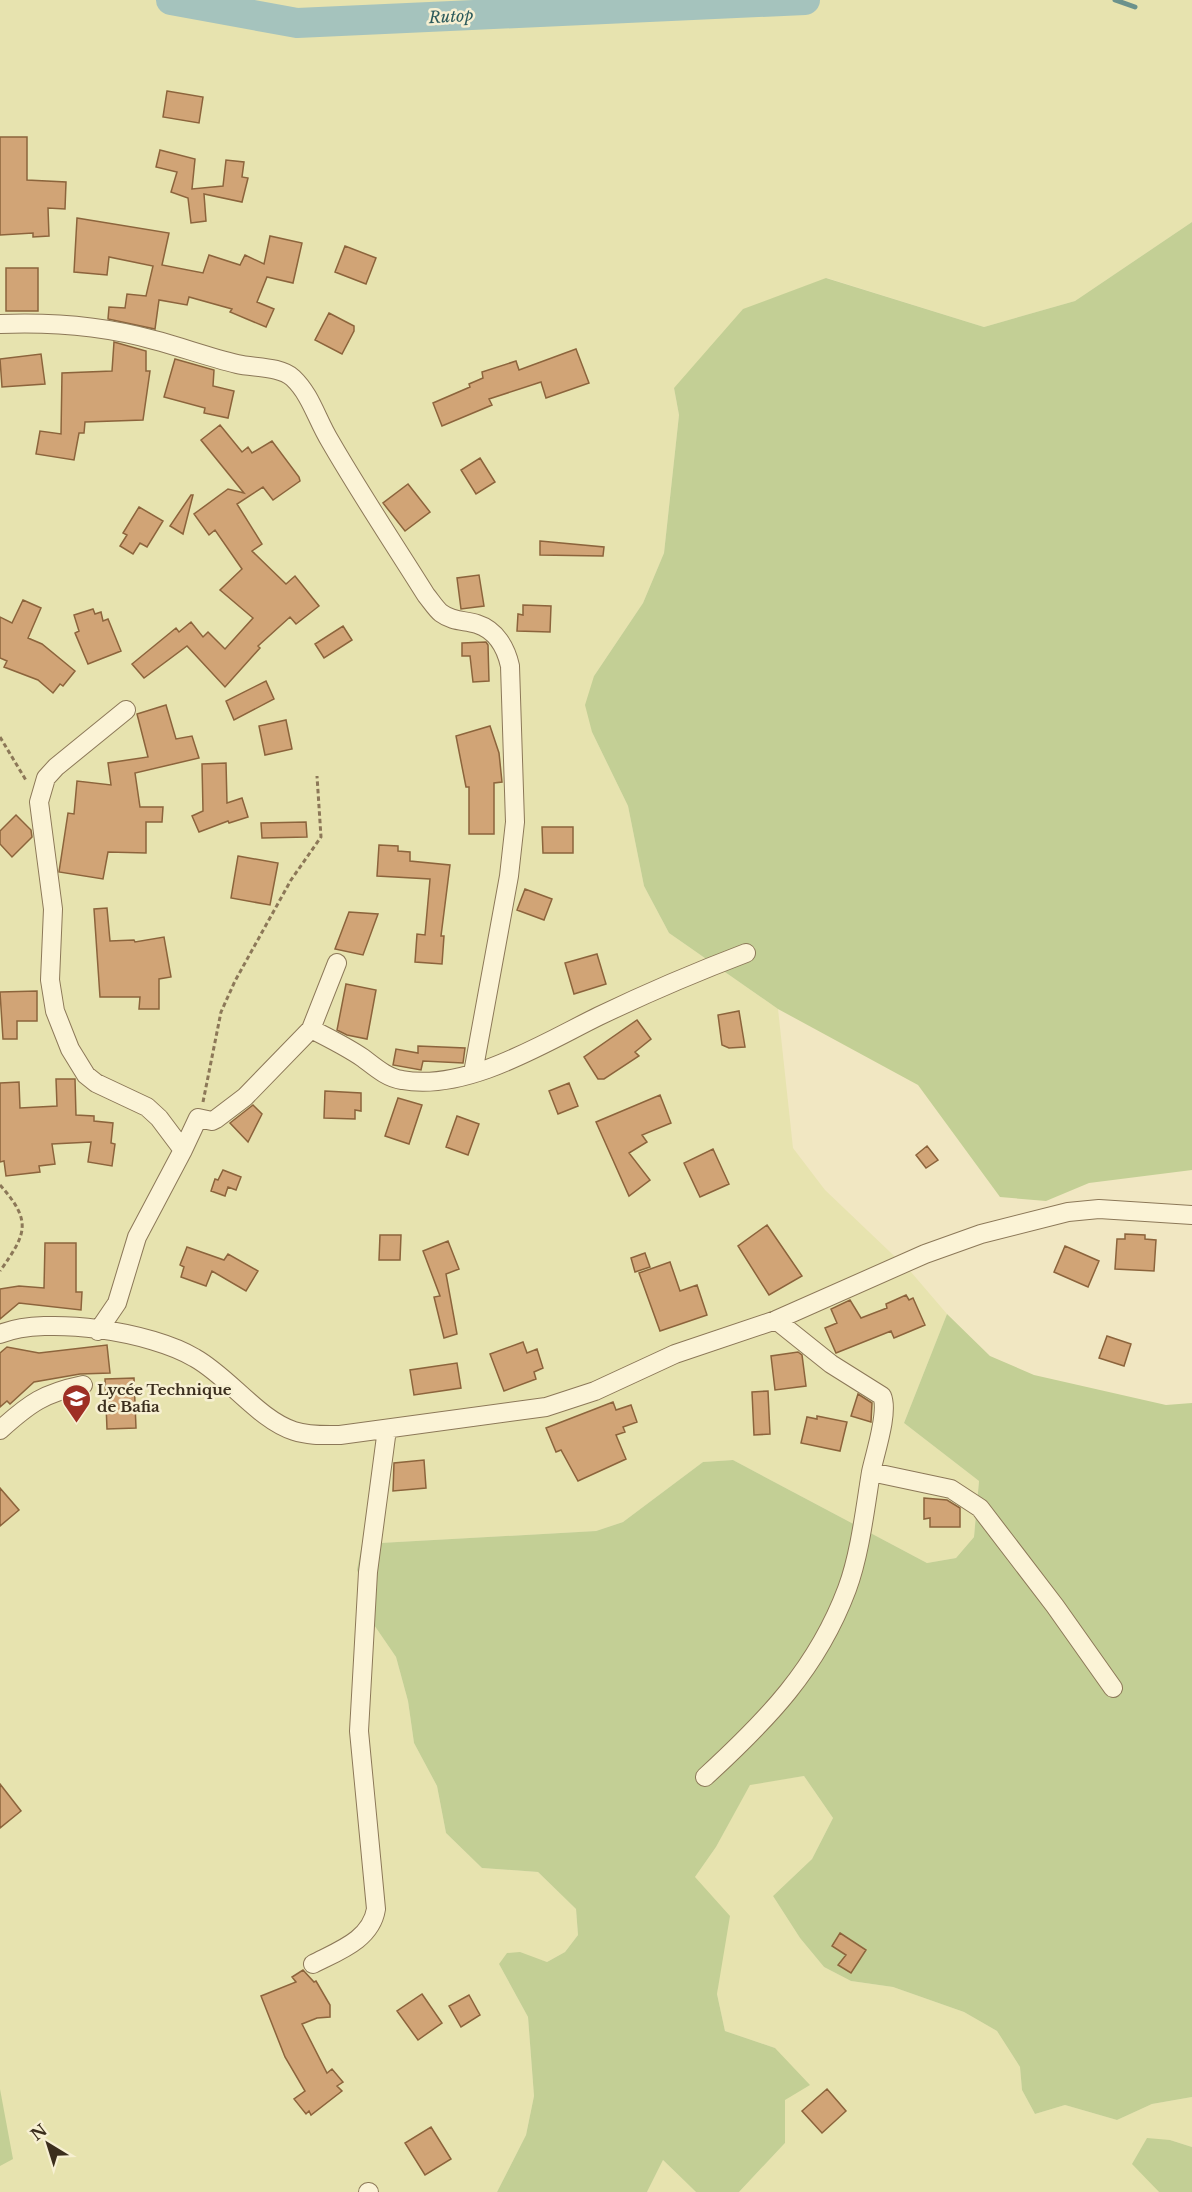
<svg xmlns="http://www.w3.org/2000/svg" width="1192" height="2192" viewBox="0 0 1192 2192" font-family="'Libre Baskerville',serif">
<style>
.farmland{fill:#e7e3af}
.green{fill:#c3cf95}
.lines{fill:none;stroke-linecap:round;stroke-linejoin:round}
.stream{stroke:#6b928c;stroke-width:5}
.river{stroke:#a5c3bd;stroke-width:30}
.building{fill:#d1a476;stroke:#8c643c;stroke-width:1.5}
.minor-casing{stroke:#8c7858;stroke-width:20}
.path{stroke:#8c7858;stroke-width:3;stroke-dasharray:4.5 3;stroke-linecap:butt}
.minor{stroke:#fbf3d6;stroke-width:18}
.labels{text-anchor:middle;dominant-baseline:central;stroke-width:5;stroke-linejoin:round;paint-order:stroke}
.poi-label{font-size:15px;font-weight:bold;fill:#3b2e1d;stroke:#f7f0d2;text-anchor:start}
.water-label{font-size:16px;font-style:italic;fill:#2b5a5b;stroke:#f7f0d2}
</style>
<rect width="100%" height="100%" fill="#f1e7c2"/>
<!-- farmland -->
<path class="farmland" d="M 0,0 L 1192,0 L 1192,222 L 1075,301 L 984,327 L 827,278 L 674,388 L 679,415 L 664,553 L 643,603 L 594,676 L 592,732 L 628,806 L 644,886 L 669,933 L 778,1009 L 793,1148 L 825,1190 L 911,1272 L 947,1314 L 904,1423 L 979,1481 L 974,1537 L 956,1558 L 927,1563 L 733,1460 L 703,1462 L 623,1522 L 596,1531 L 362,1544 L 372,1622 L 396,1657 L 408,1701 L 414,1743 L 437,1786 L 446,1833 L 482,1868 L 538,1872 L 576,1909 L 578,1935 L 565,1952 L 547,1962 L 535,1958 L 499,1964 L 528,2017 L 534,2096 L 526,2135 L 497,2192 L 0,2192 Z
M 804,1776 L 833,1818 L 812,1859 L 773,1896 L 800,1938 L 824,1967 L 851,1981 L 893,1987 L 964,2012 L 997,2031 L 1020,2067 L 1022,2090 L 1035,2114 L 1065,2105 L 1117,2120 L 1152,2104 L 1192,2097 L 1192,2147 L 1170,2140 L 1150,2182 L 1159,2192 L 739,2192 L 785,2143 L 785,2100 L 775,2048 L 725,2031 L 717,1994 L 719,1977 L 695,1877 L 716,1847 L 750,1784 Z
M 663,2160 L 696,2192 L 647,2192 Z"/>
<!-- green -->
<path class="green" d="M 1192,222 L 1192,1170 L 1089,1183 L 1046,1201 L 1000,1197 L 918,1085 L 778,1009 L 669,933 L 644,886 L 628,806 L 592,732 L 585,705 L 594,676 L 643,603 L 664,553 L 679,415 L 674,388 L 743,309 L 826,278 L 984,327 L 1075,301 Z
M 947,1314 L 990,1356 L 1034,1375 L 1166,1405 L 1192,1403 L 1192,2097 L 1152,2104 L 1117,2120 L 1065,2105 L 1035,2114 L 1022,2090 L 1020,2067 L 997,2031 L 964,2012 L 893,1987 L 851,1981 L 824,1967 L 800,1938 L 773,1896 L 812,1859 L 833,1818 L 804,1776 L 750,1785 L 716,1847 L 695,1877 L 730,1916 L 717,1994 L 725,2031 L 775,2048 L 810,2085 L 785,2100 L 785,2143 L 739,2192 L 696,2192 L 663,2160 L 647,2192 L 497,2192 L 526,2135 L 534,2096 L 528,2017 L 499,1964 L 507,1953 L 520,1952 L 547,1962 L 565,1952 L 578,1935 L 576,1909 L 538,1872 L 482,1868 L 446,1833 L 437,1786 L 414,1743 L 408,1701 L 396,1657 L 372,1622 L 367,1595 L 357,1570 L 362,1544 L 596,1531 L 623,1522 L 703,1462 L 733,1460 L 927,1563 L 956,1558 L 974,1537 L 979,1481 L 904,1423 Z
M 0,2089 L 13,2159 L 0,2166 Z
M 1147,2138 L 1170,2140 L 1192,2147 L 1192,2192 L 1159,2192 L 1132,2164 Z"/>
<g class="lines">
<!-- stream -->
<path class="stream" d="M 1115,0 L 1135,7"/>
<!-- river -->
<path class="river" d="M 171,0 L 297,23 L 805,0"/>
</g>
<!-- building -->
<path class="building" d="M 167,91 L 203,97 L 199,123 L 163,117 Z
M 0,137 L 27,137 L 27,180 L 66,182 L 65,209 L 48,208 L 49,236 L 33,237 L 33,233 L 0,235 Z
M 160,150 L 195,159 L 192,189 L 223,186 L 226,160 L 244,162 L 242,177 L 248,178 L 242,202 L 204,194 L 206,221 L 191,223 L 188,198 L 171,192 L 177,172 L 156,167 Z
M 77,218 L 169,233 L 162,265 L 203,273 L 209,255 L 240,265 L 245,255 L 264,264 L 270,236 L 302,243 L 293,283 L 267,277 L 257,302 L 274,309 L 266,327 L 230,312 L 232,309 L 189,297 L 187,305 L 159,300 L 155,329 L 108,319 L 109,307 L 125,308 L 127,294 L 146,296 L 153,266 L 109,257 L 107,275 L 74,272 Z
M 345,246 L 376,258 L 366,284 L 335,272 Z
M 6,268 L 38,268 L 38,311 L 6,311 Z
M 329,313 L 354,326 L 354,331 L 342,354 L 315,340 Z
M 114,342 L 146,351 L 146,371 L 150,371 L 143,420 L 85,422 L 84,433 L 79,433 L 74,460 L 36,454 L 40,431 L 61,434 L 62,373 L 112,371 Z
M 576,349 L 589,383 L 546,398 L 541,382 L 489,399 L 492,405 L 442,426 L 433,403 L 470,387 L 469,384 L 483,378 L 482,372 L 516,361 L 519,370 Z
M 41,354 L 45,384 L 2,387 L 0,359 Z
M 175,359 L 214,370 L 213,386 L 234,391 L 228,418 L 204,413 L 205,408 L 164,397 Z
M 220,425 L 242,452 L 248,447 L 252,453 L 272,441 L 299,477 L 300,481 L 273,500 L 263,487 L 237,504 L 262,544 L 252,551 L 286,584 L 295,576 L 319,606 L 296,624 L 290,617 L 258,646 L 260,648 L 225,687 L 187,646 L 144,678 L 132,664 L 176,628 L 179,632 L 191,622 L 203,637 L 208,632 L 225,649 L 253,618 L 220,590 L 242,569 L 215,530 L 209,535 L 194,514 L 228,489 L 244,493 L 201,440 Z
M 480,458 L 495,482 L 476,494 L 461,470 Z
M 408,484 L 430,512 L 405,531 L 383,503 Z
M 191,495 L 193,495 L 183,534 L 170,526 Z
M 139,507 L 163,521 L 147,547 L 140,543 L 133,554 L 120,546 L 127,535 L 123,533 Z
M 540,541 L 604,547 L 603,556 L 540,555 Z
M 479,575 L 484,606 L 461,609 L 457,578 Z
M 23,600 L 41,608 L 28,638 L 42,644 L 75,671 L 63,686 L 60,684 L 53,693 L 38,680 L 4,667 L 7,661 L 0,658 L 0,617 L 12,623 Z
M 523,605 L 551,606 L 550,632 L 517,631 L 518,614 L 523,615 Z
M 93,609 L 95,614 L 101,612 L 103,621 L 108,619 L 121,651 L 88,664 L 75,633 L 79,631 L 74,615 Z
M 343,626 L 352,640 L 324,658 L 315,644 Z
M 462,643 L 486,642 L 488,645 L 489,681 L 473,682 L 470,656 L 462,656 Z
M 266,681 L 274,699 L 234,720 L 226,701 Z
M 166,705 L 176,739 L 192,736 L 199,758 L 135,773 L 140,807 L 163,807 L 162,822 L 146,822 L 146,853 L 108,852 L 103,879 L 59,872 L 68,813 L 74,814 L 77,781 L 111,785 L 108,763 L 148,757 L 137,714 Z
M 286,720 L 292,749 L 265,755 L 259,726 Z
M 490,726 L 499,753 L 502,782 L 494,783 L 494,834 L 469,834 L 469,787 L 466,787 L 456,736 Z
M 226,763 L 227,803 L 242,798 L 248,817 L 229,823 L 228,821 L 199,832 L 192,816 L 203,811 L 202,764 Z
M 16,815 L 31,830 L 32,837 L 12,857 L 0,844 L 0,831 Z
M 306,822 L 307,837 L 262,838 L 261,823 Z
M 542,827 L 573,827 L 573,853 L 543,853 Z
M 379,845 L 398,846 L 398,851 L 410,852 L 410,861 L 450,865 L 441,936 L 444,936 L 442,964 L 415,962 L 417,934 L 425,935 L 430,879 L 377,876 Z
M 238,856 L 278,863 L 270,905 L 231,898 Z
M 525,889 L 552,899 L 544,920 L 517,910 Z
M 107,908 L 110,941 L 134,940 L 135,942 L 164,937 L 171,977 L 159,979 L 159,1009 L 139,1009 L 140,997 L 100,997 L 94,909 Z
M 349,912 L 378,914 L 363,955 L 335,949 Z
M 597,954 L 606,984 L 574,994 L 565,963 Z
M 346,984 L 376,990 L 367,1039 L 347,1035 L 337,1030 Z
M 37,991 L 37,1021 L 17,1021 L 17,1039 L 3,1039 L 0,992 Z
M 739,1011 L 745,1047 L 729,1048 L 722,1045 L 718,1015 Z
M 637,1020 L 651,1039 L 635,1052 L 639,1056 L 604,1079 L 598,1079 L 584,1057 Z
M 418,1046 L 465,1048 L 463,1063 L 423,1061 L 421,1070 L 393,1065 L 396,1049 L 418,1053 Z
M 56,1079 L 75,1079 L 76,1115 L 94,1116 L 94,1121 L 113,1123 L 111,1143 L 115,1144 L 112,1166 L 88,1162 L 91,1142 L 52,1144 L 55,1164 L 39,1166 L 40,1172 L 6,1176 L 4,1161 L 0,1162 L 0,1083 L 19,1082 L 20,1108 L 57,1106 Z
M 569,1083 L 578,1106 L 558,1114 L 549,1091 Z
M 325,1091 L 361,1093 L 361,1111 L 355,1110 L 355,1119 L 324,1118 Z
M 660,1095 L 671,1123 L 642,1135 L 647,1142 L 629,1153 L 650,1180 L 629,1196 L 596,1122 Z
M 398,1098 L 422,1105 L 409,1144 L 385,1136 Z
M 253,1105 L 262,1114 L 248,1142 L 230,1123 Z
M 457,1116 L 479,1124 L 468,1155 L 446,1147 Z
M 927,1146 L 938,1160 L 926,1168 L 916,1155 Z
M 713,1149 L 729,1184 L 700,1197 L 684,1163 Z
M 223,1170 L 241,1177 L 236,1190 L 228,1187 L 225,1196 L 211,1191 L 215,1179 L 218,1180 Z
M 767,1225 L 802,1276 L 769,1295 L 738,1246 Z
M 1125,1234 L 1145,1235 L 1145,1239 L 1156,1240 L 1154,1271 L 1115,1269 L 1117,1239 L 1125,1239 Z
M 380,1235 L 401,1235 L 400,1260 L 379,1260 Z
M 448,1241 L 459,1269 L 446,1274 L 457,1334 L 444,1338 L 434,1297 L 440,1296 L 423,1251 Z
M 45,1243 L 76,1243 L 76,1292 L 82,1292 L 81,1310 L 19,1303 L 0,1319 L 0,1289 L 19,1286 L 44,1288 Z
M 1065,1246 L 1099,1261 L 1088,1287 L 1054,1272 Z
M 187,1247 L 224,1260 L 228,1254 L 258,1271 L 246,1291 L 212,1271 L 206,1286 L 181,1277 L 184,1267 L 180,1265 Z
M 645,1253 L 650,1267 L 635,1272 L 631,1258 Z
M 670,1262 L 680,1291 L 697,1285 L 707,1315 L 660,1331 L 639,1273 Z
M 906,1295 L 909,1300 L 913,1298 L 925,1325 L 894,1338 L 891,1331 L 836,1353 L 825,1328 L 837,1323 L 831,1309 L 850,1300 L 861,1318 L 887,1308 L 886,1304 Z
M 1107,1336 L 1131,1344 L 1124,1366 L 1099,1358 Z
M 523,1342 L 527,1353 L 537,1349 L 543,1368 L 534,1372 L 536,1379 L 504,1391 L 490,1354 Z
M 107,1345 L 110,1373 L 80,1374 L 34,1382 L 10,1404 L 7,1401 L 0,1407 L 0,1353 L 7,1347 L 39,1353 Z
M 798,1352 L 802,1355 L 806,1386 L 775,1390 L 771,1356 Z
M 457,1363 L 461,1388 L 414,1395 L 410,1370 Z
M 134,1378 L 136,1428 L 107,1429 L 105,1379 Z
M 768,1391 L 770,1434 L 754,1435 L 752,1392 Z
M 858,1394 L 872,1403 L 871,1422 L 851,1416 Z
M 613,1402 L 616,1410 L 631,1405 L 637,1422 L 623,1427 L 625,1432 L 616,1435 L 626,1459 L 578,1481 L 561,1450 L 556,1452 L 546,1428 Z
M 817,1416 L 847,1422 L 840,1451 L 801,1443 L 807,1417 L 817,1419 Z
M 424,1460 L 426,1488 L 393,1491 L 394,1463 Z
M 0,1488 L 19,1510 L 0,1526 Z
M 924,1498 L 947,1500 L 960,1508 L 960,1527 L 930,1527 L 930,1518 L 924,1519 Z
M 0,1784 L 21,1811 L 0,1828 Z
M 840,1933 L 866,1950 L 851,1973 L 838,1965 L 846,1955 L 832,1946 Z
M 303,1970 L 314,1982 L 316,1981 L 330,2005 L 330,2017 L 317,2018 L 302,2024 L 327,2073 L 332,2069 L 343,2082 L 337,2086 L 342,2091 L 311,2115 L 309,2111 L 306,2114 L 294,2099 L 305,2091 L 285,2057 L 261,1996 L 296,1982 L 292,1977 Z
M 422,1994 L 442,2023 L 418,2040 L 397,2011 Z
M 469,1995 L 480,2015 L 461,2027 L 449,2006 Z
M 827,2089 L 846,2111 L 822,2133 L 802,2111 Z
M 431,2127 L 451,2159 L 425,2175 L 405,2143 Z"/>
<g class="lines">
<defs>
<path id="minor" d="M 0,324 C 51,322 104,326 154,340 C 181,347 208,357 237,364 C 254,368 280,366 293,378 C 311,395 317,420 330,441 C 360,493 394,544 426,595 C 431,601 436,609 441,613 C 453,622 465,620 477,624 C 496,630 506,648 510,666 L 515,822 L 509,876 L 473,1073
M 311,1029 L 337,963
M 183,1150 L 198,1118 L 212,1121 L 216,1119 L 245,1097 L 311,1029 C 329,1038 347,1047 363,1058 C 375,1067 387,1078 402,1080 C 466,1092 544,1043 599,1016 C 647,993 696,972 746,953
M 776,1320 L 831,1364 L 882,1396 C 889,1412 875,1453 871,1472 L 951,1489 L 980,1508 L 1055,1606 L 1113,1688
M 98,1331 L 117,1303 L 137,1237 L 183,1150 L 159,1118 L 147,1107 L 96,1083 L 86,1075 L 70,1049 L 55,1011 L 50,980 L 53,909 L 39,802 L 46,778 L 56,767 L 126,710
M 0,1334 C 47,1315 152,1332 195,1358 C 229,1377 259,1420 294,1431 C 309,1436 325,1435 340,1435 L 546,1407 L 595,1391 L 675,1354 L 776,1320 L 925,1254 L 981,1234 L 1068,1212 L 1099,1209 L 1192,1215
M 0,1430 C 30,1403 44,1393 83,1385
M 705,1777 C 767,1720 817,1669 847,1589 C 860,1554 865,1509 871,1472
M 313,1964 C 338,1951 371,1940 376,1909 L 359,1731 L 368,1572 L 387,1429
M 368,2192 L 369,2192"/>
</defs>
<!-- minor casing -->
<use href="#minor" class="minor-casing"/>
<!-- path -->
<path class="path" d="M 0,737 L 27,782
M 203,1102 L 221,1012 L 235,981 L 291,880 L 321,837 L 317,776
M 0,1185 C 33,1222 26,1234 0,1271"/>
<!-- minor -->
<use href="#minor" class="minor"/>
</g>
<!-- icons -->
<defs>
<symbol id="school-pin" viewBox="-11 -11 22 30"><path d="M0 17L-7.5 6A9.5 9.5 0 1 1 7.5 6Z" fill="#9e2f24" stroke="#f7f0d2"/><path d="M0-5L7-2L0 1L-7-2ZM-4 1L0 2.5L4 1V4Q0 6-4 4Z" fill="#fff"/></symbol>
</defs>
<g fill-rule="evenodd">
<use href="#school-pin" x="60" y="1382" width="33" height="45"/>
</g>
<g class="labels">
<!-- poi labels -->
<g class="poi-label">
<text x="97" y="1389">Lycée Technique<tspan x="97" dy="17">de Bafia</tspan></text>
</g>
<!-- water labels -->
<g class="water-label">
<text transform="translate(451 16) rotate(-3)">Rutop</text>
</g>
</g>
<!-- north arrow -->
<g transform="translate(48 2144) rotate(322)" stroke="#f7f0d2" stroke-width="4.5" paint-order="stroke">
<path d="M0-4.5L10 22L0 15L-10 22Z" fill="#3b2e1d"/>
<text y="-9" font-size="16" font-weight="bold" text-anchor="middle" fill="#3b2e1d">N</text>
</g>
</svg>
